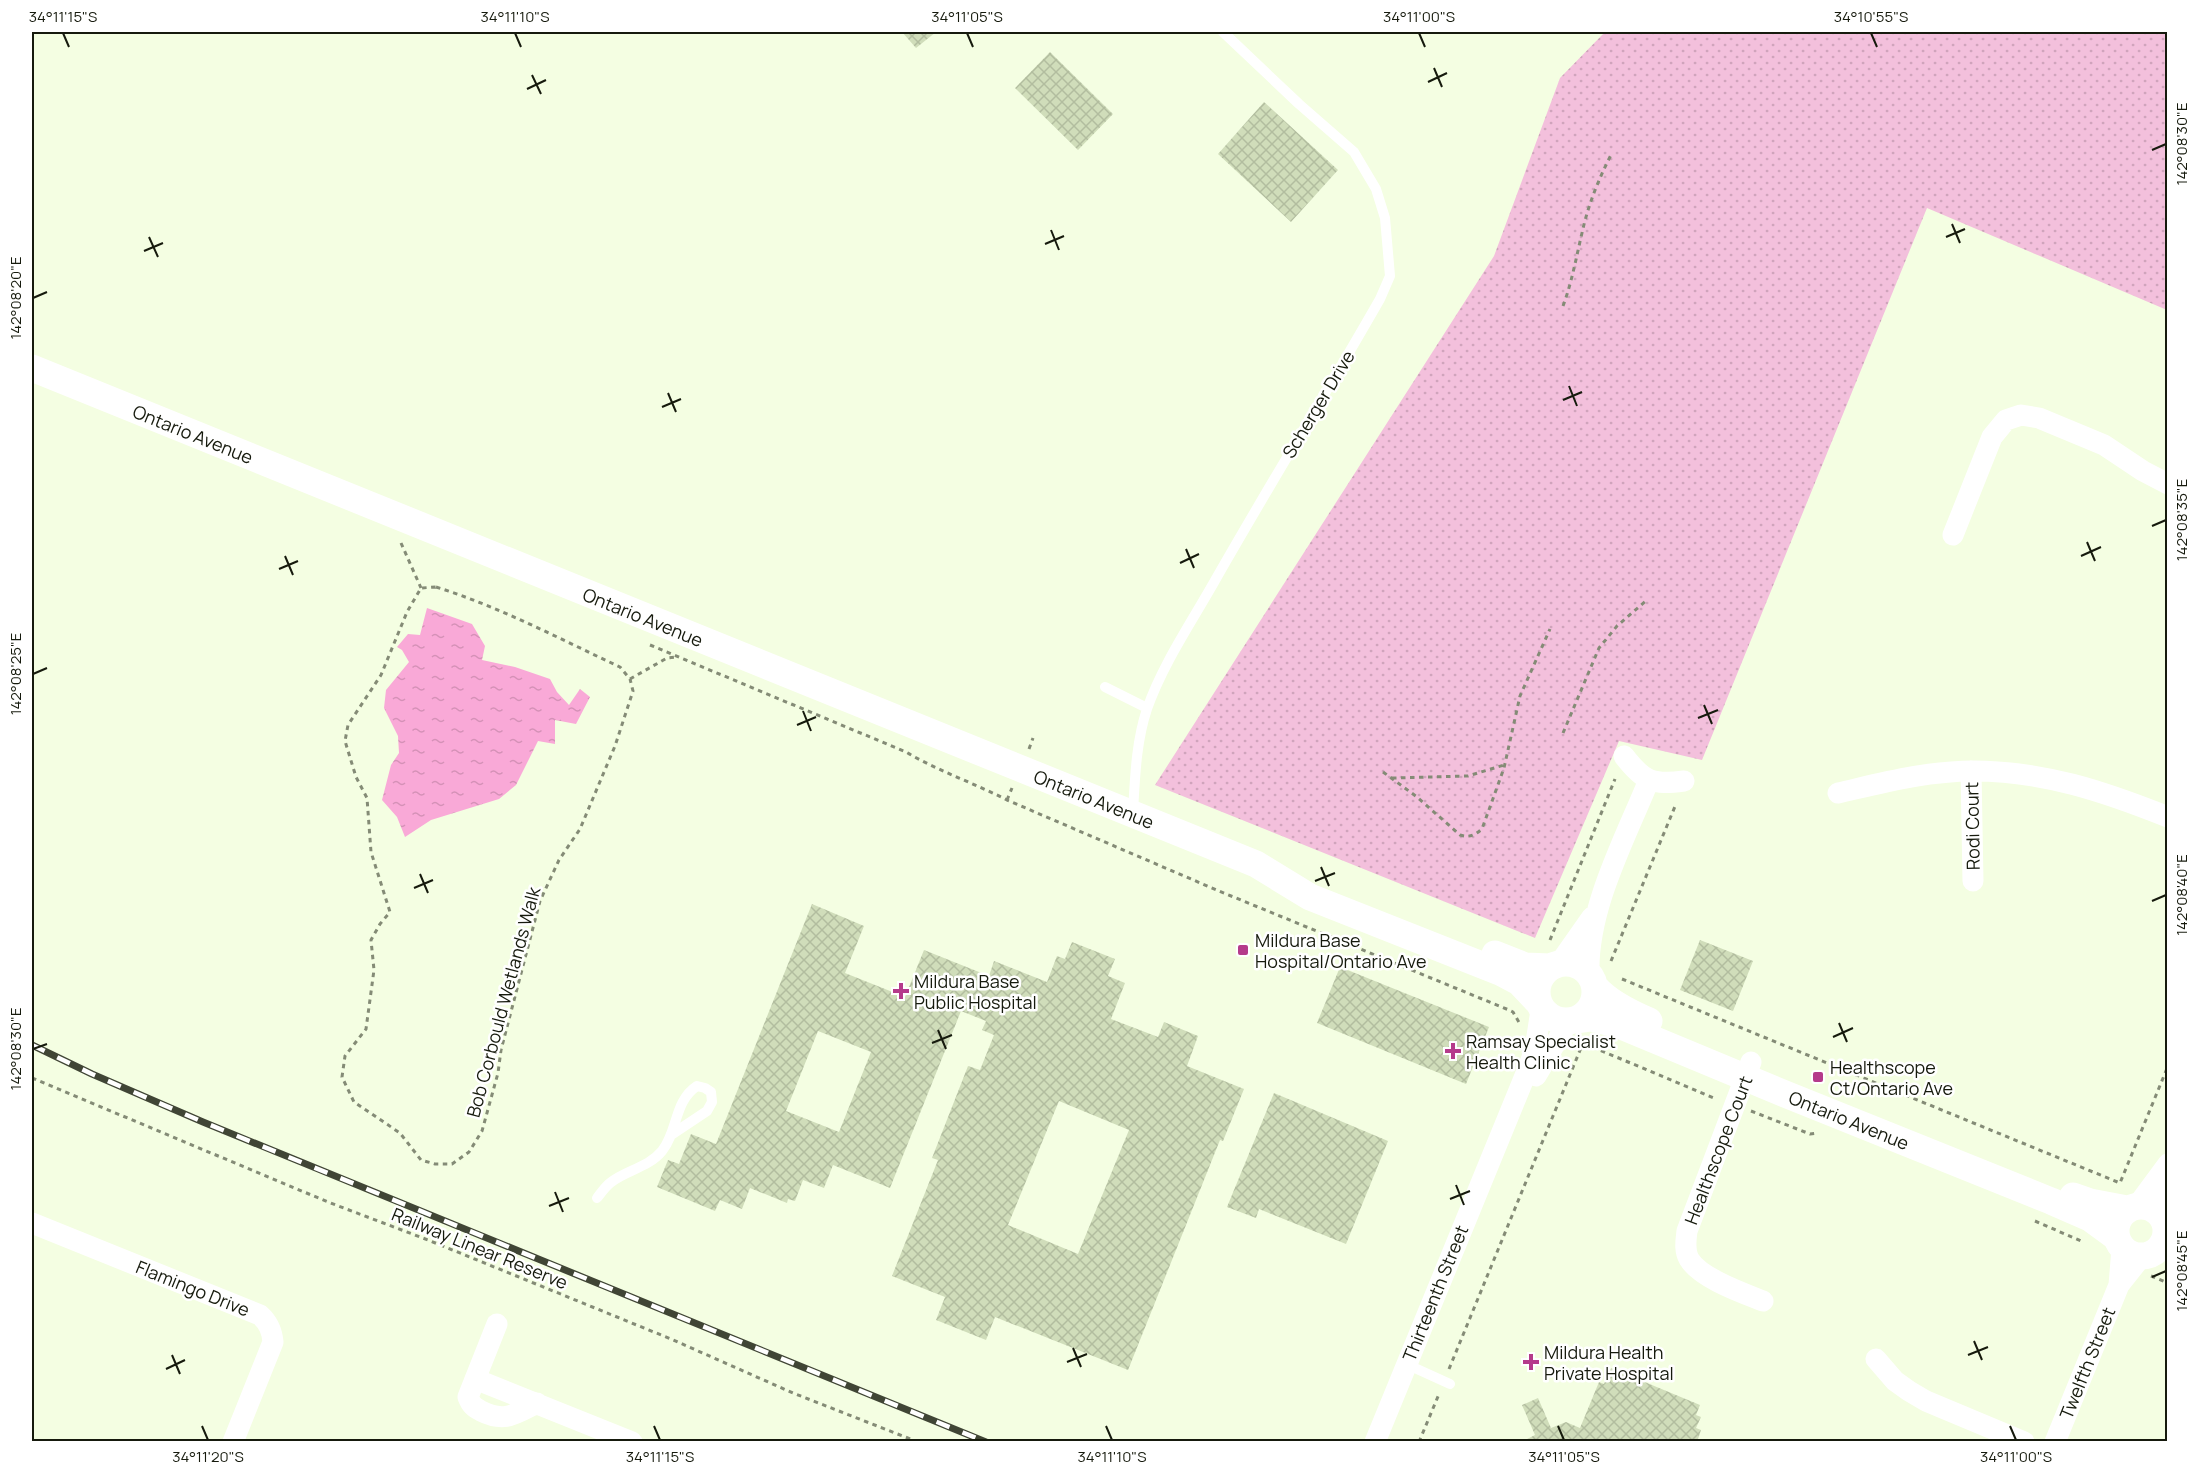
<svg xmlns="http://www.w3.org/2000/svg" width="2199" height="1473" viewBox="0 0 2199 1473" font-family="Manrope,sans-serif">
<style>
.green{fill:url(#green-dots)}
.water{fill:url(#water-ripples)}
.building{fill:url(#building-cross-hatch);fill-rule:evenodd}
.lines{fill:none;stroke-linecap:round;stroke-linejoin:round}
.path{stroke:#848b76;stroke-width:3;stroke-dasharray:4.5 4.5;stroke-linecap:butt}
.service{stroke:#fff;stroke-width:10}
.minor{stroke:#fff;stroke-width:21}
.tertiary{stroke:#fff;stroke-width:27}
.rail-casing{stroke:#404535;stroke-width:7}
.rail{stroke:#fff;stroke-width:4.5;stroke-dasharray:14;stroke-linecap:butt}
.ticks{fill:none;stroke:#161a0d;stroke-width:2}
.poi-dot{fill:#b53a8b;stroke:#fff;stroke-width:2}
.labels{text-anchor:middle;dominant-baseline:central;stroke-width:5;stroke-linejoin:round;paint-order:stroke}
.street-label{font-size:18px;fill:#161a0d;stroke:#fff}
.poi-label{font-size:18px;fill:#161a0d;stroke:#fff;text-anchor:start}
.neatline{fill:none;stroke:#161a0d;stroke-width:2}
.ticks-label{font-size:15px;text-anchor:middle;fill:#161a0d}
</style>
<defs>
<pattern id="green-dots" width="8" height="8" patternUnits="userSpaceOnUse" patternTransform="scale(1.5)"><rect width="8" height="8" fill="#f3c0dc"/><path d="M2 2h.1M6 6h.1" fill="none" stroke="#d0a4bc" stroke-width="1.8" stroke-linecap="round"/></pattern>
<pattern id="water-ripples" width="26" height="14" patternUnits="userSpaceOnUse" patternTransform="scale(1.5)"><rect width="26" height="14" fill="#f9a9d7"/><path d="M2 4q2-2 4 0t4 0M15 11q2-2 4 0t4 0" fill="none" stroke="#d591b7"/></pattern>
<pattern id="building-cross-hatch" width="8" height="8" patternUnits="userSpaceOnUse" patternTransform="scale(1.5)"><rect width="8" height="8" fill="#d0ddba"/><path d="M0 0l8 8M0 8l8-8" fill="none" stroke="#b2bd9f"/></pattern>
</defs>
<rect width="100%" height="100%" fill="#f4fee2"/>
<!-- green -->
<path class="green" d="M 1605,32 L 2167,32 L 2167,310 L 1927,208 L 1702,760 L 1619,741 L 1535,938 L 1155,785 L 1494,256 L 1560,78 Z"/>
<!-- water -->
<path class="water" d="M 427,608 L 472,624 L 485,646 L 482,660 L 515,667 L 550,679 L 557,692 L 569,705 L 580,689 L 590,697 L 576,724 L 555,720 L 555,744 L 538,741 L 516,785 L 499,799 L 431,820 L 405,837 L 397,817 L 382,800 L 391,765 L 399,753 L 398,736 L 384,708 L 386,690 L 409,662 L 402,650 L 397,647 L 408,634 L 420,635 Z"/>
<!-- building -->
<path class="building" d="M 902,32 L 936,32 L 916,48 Z
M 1050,52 L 1113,114 L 1078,150 L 1015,88 Z
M 1264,102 L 1338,170 L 1291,222 L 1218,154 Z
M 812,904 L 864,926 L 845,973 L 905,997 L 924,950 L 989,976 L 994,961 L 1047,982 L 1057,956 L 1065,959 L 1072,942 L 1115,959 L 1108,976 L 1125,983 L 1111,1019 L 1158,1037 L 1164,1022 L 1198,1036 L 1187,1066 L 1244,1089 L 1223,1141 L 1220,1140 L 1128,1370 L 995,1317 L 986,1340 L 936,1320 L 945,1297 L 892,1276 L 938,1160 L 932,1158 L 968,1066 L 980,1070 L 994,1035 L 982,1030 L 986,1021 L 961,1011 L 890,1188 L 833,1165 L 824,1188 L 803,1180 L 795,1201 L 788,1199 L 787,1203 L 750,1188 L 742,1209 L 720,1200 L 715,1211 L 657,1187 L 668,1160 L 679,1164 L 691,1134 L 716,1144 ZM 818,1031 L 871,1052 L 839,1132 L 786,1111 ZM 1059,1101 L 1129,1130 L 1078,1254 L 1008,1225 Z
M 1700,940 L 1753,961 L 1733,1011 L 1680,990 Z
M 1340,967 L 1489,1027 L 1466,1084 L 1317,1023 Z
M 1274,1093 L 1388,1141 L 1346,1244 L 1259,1209 L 1256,1218 L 1227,1207 Z
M 1611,1368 L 1700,1405 L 1696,1415 L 1701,1417 L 1696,1428 L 1701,1430 L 1697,1442 L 1521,1442 L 1535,1435 L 1522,1405 L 1538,1398 L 1551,1428 L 1566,1422 L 1580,1428 L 1599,1382 L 1604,1384 Z"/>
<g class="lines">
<!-- path -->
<path class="path" d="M 1563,306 C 1572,282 1576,258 1582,233 C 1588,205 1599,178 1612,153
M 401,543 L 421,588
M 436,587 C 500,607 560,639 620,667 L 630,679 L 633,691 L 615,746 L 580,829 L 559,860 L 540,901 L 501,1050 L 498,1073 L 482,1131 L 469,1152 L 452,1164 L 435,1164 L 421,1160 L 400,1133 L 354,1102 L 342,1077 L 345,1056 L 366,1029 L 374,970 L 371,940 L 380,924 L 390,912 L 371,852 L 367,798 L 356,777 L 345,741 L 348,725 L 381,675 L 407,612 L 421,588 Z
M 650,645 L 906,752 C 938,771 974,783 1007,800 L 1219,891 L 1509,1010 L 1513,1012 L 1520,1024
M 630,679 L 667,658 L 677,657
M 1563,733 L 1599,648 L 1617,626 L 1648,599
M 1029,749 L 1033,738
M 1383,772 L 1417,797 L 1460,835 C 1470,838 1475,835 1482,829 L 1504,768 L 1520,696 L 1550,629
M 1392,778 L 1468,776 L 1504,765
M 1007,800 L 1012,788
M 1550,940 L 1615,779
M 1611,961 L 1676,804
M 1622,979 L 2120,1183 L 2168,1066
M 1576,1046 L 1583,1043 L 1716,1099
M 32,1078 L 328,1202 L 428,1240 L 671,1339 L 793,1393 L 918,1442
M 1751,1111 L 1810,1134 L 1818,1133
M 2035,1221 L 2081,1241
M 2151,1276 L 2168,1283
M 1449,1369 L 1583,1043
M 1419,1442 L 1439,1394"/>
<!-- service -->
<path class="service" d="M 1105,687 L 1147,708
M 1133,812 C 1135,778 1136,742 1147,709 C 1163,663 1193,620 1217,577 C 1270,484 1327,392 1380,299 L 1390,276 L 1385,218 L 1376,189 L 1354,152 L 1299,104 L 1223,32
M 597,1198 C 601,1193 605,1187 610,1183 C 626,1170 648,1168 662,1151 C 678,1131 674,1101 697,1086 L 705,1088 L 711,1092 L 712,1102 L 707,1111 L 671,1135
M 1406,1364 L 1450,1384"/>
<!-- minor -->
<path class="minor" d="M 1953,535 L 1992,437 L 2006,420 L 2021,415 L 2039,418 L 2104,445 L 2143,471 L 2168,484
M 1624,756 C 1644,782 1653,785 1684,781
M 1971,771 L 1973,881
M 1838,793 C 1882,783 1927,771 1973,771 C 2043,771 2103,791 2168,817
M 1559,964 L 1592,917
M 1589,974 C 1587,909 1624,841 1649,780
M 1751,1062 L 1687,1231 C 1686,1240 1684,1250 1689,1259 C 1700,1278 1743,1293 1763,1301
M 1536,1076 L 1568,1022
M 2137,1206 L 2168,1164
M 2160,1215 L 2167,1169
M 32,1223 L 260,1315 C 269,1323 272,1331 273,1342 L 233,1442
M 2119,1285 L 2122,1248
M 497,1324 L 468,1397 C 471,1405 474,1407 481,1411 C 505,1423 515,1414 537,1403
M 1876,1359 L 1895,1381 L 1909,1391 L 1926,1401 L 2024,1442
M 475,1379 L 632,1442
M 1375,1442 L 1529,1066 L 1535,1049 L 1541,1010
M 2055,1442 L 2119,1285 L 2142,1256"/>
<!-- tertiary -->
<path class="tertiary" d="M 32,368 L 1256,864 L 1310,897 L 1502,973 L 1519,982 L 1537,1001
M 1495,954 L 1525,966 L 1550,967
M1537 992a29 29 0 1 1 58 0a29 29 0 1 1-58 0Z
M 1595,987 C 1609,1003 1630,1013 1649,1021
M 1577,1020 L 1591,1018 L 1619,1025 L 1785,1094 L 2051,1201 L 2090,1218 L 2116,1237
M 2073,1196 L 2090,1202 L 2127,1209
M2116 1231a25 25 0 1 1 50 0a25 25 0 1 1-50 0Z"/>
<defs>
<path id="rail" d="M 32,1045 L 92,1074 L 203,1122 L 986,1442"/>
</defs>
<!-- rail casing -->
<use href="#rail" class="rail-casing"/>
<!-- rail -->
<use href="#rail" class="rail"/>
</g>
<!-- ticks -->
<path class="ticks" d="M 63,33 L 69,47M 515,33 L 521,47M 967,33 L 973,47M 1419,33 L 1425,47M 1871,33 L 1877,47M 1434,68 L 1442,87M 532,75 L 541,94M 1428,82 L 1447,73M 527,89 L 546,80M 2152,150 L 2166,144M 1952,224 L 1960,243M 1051,230 L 1059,250M 149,237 L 158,257M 1946,237 L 1965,229M 1045,244 L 1064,236M 144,251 L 163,243M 33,298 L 47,292M 1569,386 L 1577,406M 668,393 L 676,412M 1563,400 L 1582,392M 662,407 L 681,399M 2152,526 L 2166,520M 2087,542 L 2095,561M 1186,549 L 1194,568M 285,556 L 293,575M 2081,556 L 2101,547M 1180,563 L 1199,554M 279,569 L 298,561M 33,674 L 47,668M 1704,705 L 1712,724M 803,711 L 811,731M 1698,718 L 1718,710M 797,725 L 816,717M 1321,867 L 1329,886M 420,874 L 428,893M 1315,881 L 1335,873M 414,888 L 433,880M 2152,901 L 2166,895M 1839,1023 L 1847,1042M 938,1030 L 946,1049M 1833,1037 L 1853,1028M 932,1043 L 952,1035M 33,1049 L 47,1044M 1456,1185 L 1464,1205M 555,1192 L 563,1212M 1450,1199 L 1470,1191M 549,1206 L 569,1198M 2152,1277 L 2166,1271M 1974,1341 L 1982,1360M 1073,1348 L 1081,1367M 172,1355 L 180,1374M 1968,1355 L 1988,1347M 1067,1362 L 1087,1354M 166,1369 L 185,1360M 202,1426 L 208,1440M 654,1426 L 660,1440M 1106,1426 L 1112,1440M 1558,1426 L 1564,1440M 2010,1426 L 2016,1440"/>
<!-- markers -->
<g class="poi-dot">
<rect x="1237" y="944" width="12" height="12" rx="3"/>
<path d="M898 982h6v6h6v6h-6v6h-6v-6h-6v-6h6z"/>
<path d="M1450 1042h6v6h6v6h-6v6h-6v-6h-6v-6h6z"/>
<rect x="1812" y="1071" width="12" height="12" rx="3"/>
<path d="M1528 1353h6v6h6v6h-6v6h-6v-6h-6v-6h6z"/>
</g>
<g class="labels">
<!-- street labels -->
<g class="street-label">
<text transform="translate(1318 404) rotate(-59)">Scherger Drive</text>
<text transform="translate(193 434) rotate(22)">Ontario Avenue</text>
<text transform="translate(643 617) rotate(22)">Ontario Avenue</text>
<text transform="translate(1094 799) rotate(22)">Ontario Avenue</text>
<text transform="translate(1972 826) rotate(-91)">Rodi Court</text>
<text transform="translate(503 1002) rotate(-75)">Bob Corbould Wetlands Walk</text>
<text transform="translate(1849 1120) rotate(22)">Ontario Avenue</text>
<text transform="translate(1718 1150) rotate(-69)">Healthscope Court</text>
<text transform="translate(480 1248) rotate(22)">Railway Linear Reserve</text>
<text transform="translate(193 1288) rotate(22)">Flamingo Drive</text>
<text transform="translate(1435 1293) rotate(-68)">Thirteenth Street</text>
<text transform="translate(2087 1363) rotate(-68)">Twelfth Street</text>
</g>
<!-- poi labels -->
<g class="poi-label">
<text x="1255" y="940">Mildura Base<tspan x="1255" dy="21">Hospital/Ontario Ave</tspan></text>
<text x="914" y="981">Mildura Base<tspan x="914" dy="21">Public Hospital</tspan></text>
<text x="1466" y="1041">Ramsay Specialist<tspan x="1466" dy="21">Health Clinic</tspan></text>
<text x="1830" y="1067">Healthscope<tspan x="1830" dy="21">Ct/Ontario Ave</tspan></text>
<text x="1544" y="1352">Mildura Health<tspan x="1544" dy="21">Private Hospital</tspan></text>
</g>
</g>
<!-- border -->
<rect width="2199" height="1473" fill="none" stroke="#ffffff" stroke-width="66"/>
<rect x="33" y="33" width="2133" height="1407" class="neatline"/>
<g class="ticks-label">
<text x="63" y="22">34°11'15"S</text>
<text x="515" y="22">34°11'10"S</text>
<text x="967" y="22">34°11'05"S</text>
<text x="1419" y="22">34°11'00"S</text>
<text x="1871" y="22">34°10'55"S</text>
<text transform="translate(2182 144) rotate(-90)" y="5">142°08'30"E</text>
<text transform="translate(16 298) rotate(-90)" y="5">142°08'20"E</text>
<text transform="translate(2182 520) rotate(-90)" y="5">142°08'35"E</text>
<text transform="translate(16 674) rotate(-90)" y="5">142°08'25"E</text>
<text transform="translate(2182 895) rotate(-90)" y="5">142°08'40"E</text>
<text transform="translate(16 1049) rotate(-90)" y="5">142°08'30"E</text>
<text transform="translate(2182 1271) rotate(-90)" y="5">142°08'45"E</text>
<text x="208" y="1462">34°11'20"S</text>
<text x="660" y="1462">34°11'15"S</text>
<text x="1112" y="1462">34°11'10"S</text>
<text x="1564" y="1462">34°11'05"S</text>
<text x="2016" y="1462">34°11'00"S</text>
</g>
</svg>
